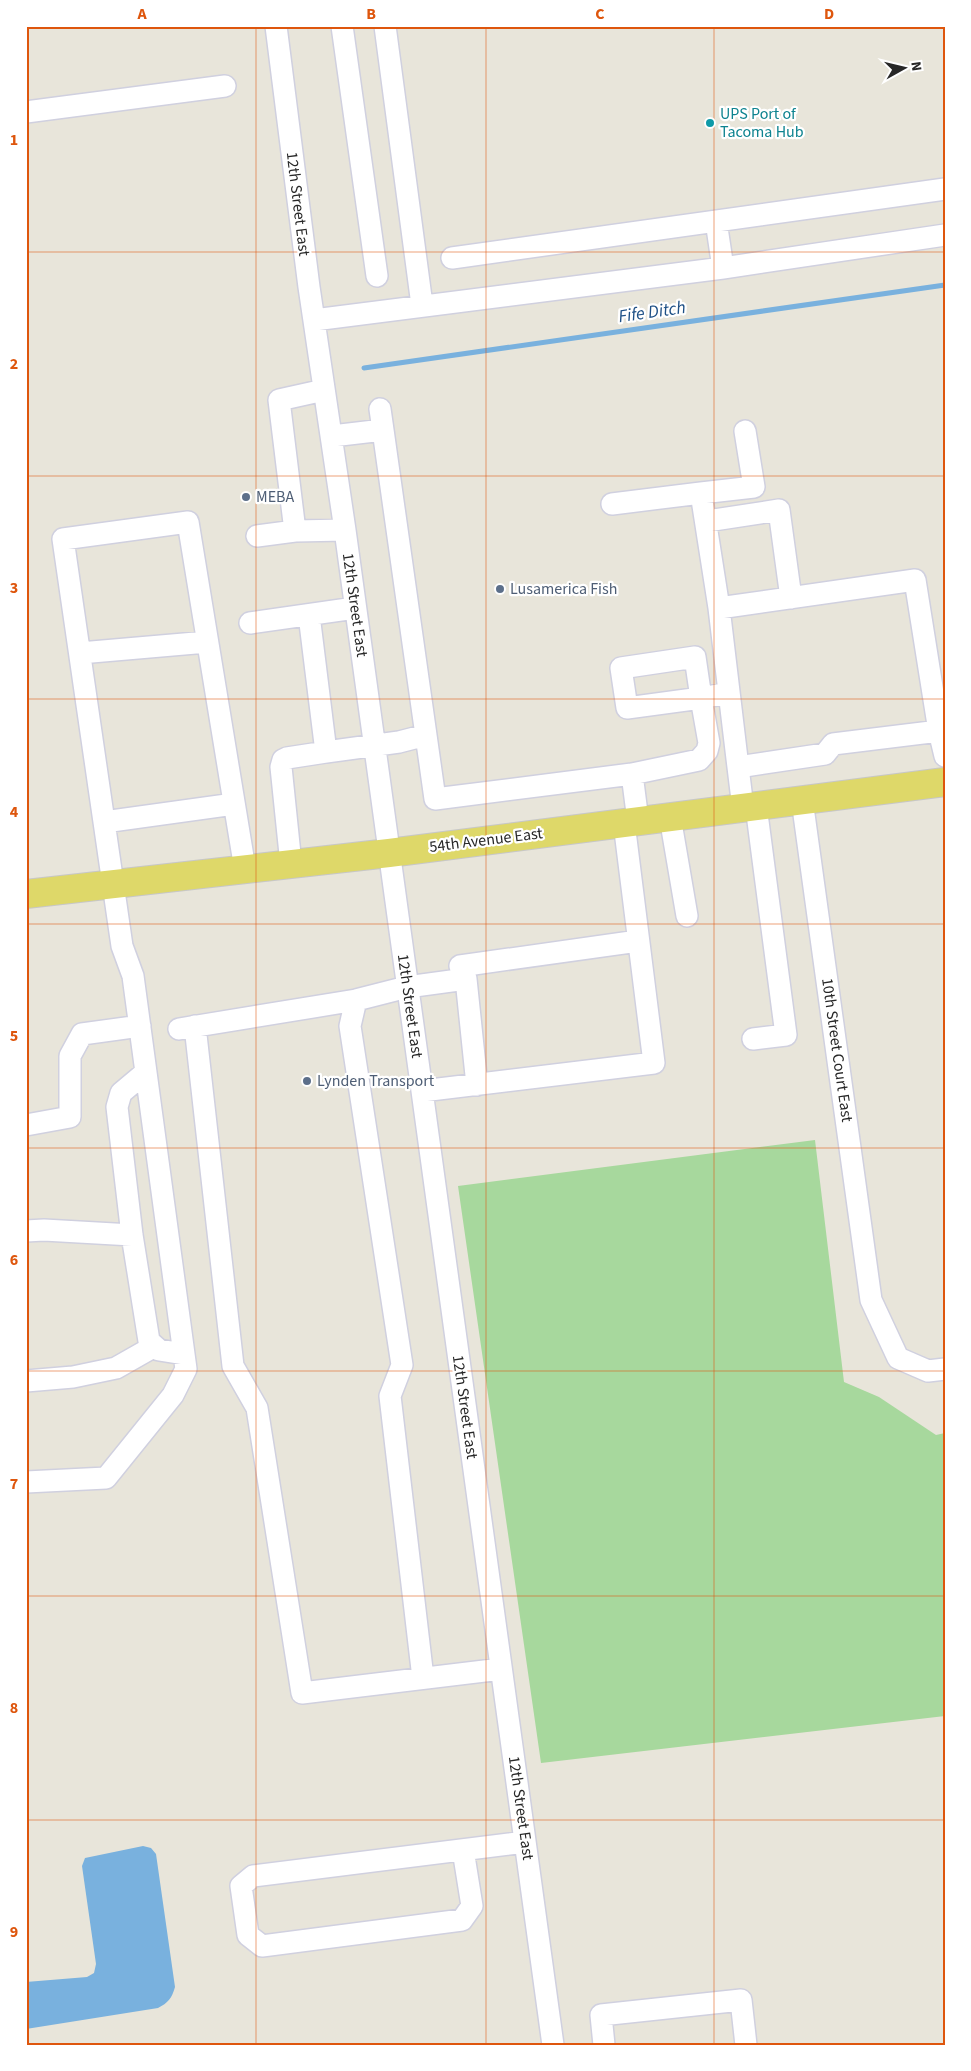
<svg xmlns="http://www.w3.org/2000/svg" width="971" height="2071" viewBox="0 0 971 2071" font-family="'Source Sans 3',sans-serif">
<style>
.green{fill:#a7d89d}
.water{fill:#79b1de}
.lines{fill:none;stroke-linecap:round;stroke-linejoin:round}
.stream{stroke:#79b1de;stroke-width:5}
.minor-casing{stroke:#d0d0df;stroke-width:24}
.major-casing{stroke:#c7c7c7;stroke-width:30}
.minor{stroke:#fff;stroke-width:21}
.major{stroke:#ded869;stroke-width:28}
.grid{fill:none;stroke:#de560d;stroke-width:1;stroke-opacity:0.55}
.culture-dot{fill:#0f9aa8;stroke:#fff;stroke-width:2}
.service-dot{fill:#5c6f8a;stroke:#fff;stroke-width:2}
.labels{text-anchor:middle;dominant-baseline:central;stroke-width:4.5;stroke-linejoin:round;paint-order:stroke}
.culture-label{font-size:16px;fill:#0d838f;stroke:#fff;text-anchor:start}
.street-label{font-size:16px;fill:#272727;stroke:#fff}
.service-label{font-size:16px;fill:#4e5e75;stroke:#fff;text-anchor:start}
.water-label{font-size:18px;font-style:italic;fill:#1d4f85;stroke:#fff}
.neatline{fill:none;stroke:#de560d;stroke-width:2}
.grid-label{font-size:16px;text-anchor:middle;font-weight:bold;fill:#de560d}
</style>
<rect width="100%" height="100%" fill="#e8e5da"/>
<!-- green -->
<path class="green" d="M 815,1140 L 844,1382 L 879,1397 L 936,1435 L 945,1433 L 945,1716 L 541,1763 L 458,1186 Z"/>
<!-- water -->
<path class="water" d="M 143,1846 L 151,1848 L 156,1854 L 175,1987 C 172,1998 168,2003 158,2008 L 26,2029 L 26,1982 L 87,1977 L 94,1973 L 96,1964 L 82,1866 L 85,1858 Z"/>
<g class="lines">
<!-- stream -->
<path class="stream" d="M 364,368 L 945,285"/>
<defs>
<path id="minor" d="M 276,26 L 309,287 L 345,530 L 553,2045
M 342,26 L 377,276
M 385,26 L 422,305
M 26,112 L 225,86
M 716,221 L 723,268
M 452,258 L 945,189
M 314,320 L 723,268 L 945,235
M 324,390 L 279,400 L 295,531 L 345,530
M 380,409 L 383,430
M 332,436 L 383,430 L 435,799 L 632,774 L 699,760 L 707,751 L 709,743 L 701,698 L 728,693
M 612,504 L 701,493
M 707,521 L 779,510 L 791,598
M 257,536 L 295,531
M 719,608 L 701,493 L 754,487 L 745,431
M 309,615 L 326,752 L 399,742 L 426,735
M 250,623 L 355,608
M 80,653 L 207,642
M 695,657 L 701,698 L 627,708 L 621,668 Z
M 939,731 L 915,580 L 719,608 L 738,767 L 825,754 L 833,744 L 939,731 L 945,756
M 738,767 L 743,808
M 632,774 L 638,821
M 802,800 L 871,1300 L 898,1358 L 928,1371 L 945,1369
M 670,817 L 687,916
M 104,822 L 234,804
M 291,864 L 281,767 L 283,760 L 287,758 L 326,752
M 356,1000 L 350,1026 L 402,1365 L 390,1396 L 423,1678
M 195,1026 L 233,1366 L 257,1408 L 302,1693 L 501,1669
M 179,1029 L 356,1000 L 407,987 L 466,979
M 753,1039 L 786,1035 L 756,806
M 146,1072 L 121,1093 L 117,1107 L 132,1235 L 149,1341 L 159,1350 L 184,1354
M 477,1085 L 466,979 L 460,966 L 638,941
M 422,1091 L 654,1063 L 624,823
M 26,1125 L 70,1117 L 70,1056 L 82,1034 L 140,1026
M 26,1231 L 44,1230 L 132,1235
M 26,1381 L 73,1377 L 116,1368 L 153,1347
M 26,1482 L 106,1478 L 173,1395 L 186,1369 L 133,976 L 122,946 L 63,539 L 188,522 L 245,869
M 463,1850 L 472,1906 L 462,1920 L 262,1946 L 248,1935 L 241,1886 L 253,1876 L 525,1842
M 604,2045 L 601,2015 L 741,2000 L 746,2045"/>
<path id="major" d="M 26,894 L 389,853 L 945,782"/>
</defs>
<!-- minor casing -->
<use href="#minor" class="minor-casing"/>
<!-- major casing -->
<use href="#major" class="major-casing"/>
<!-- minor -->
<use href="#minor" class="minor"/>
<!-- major -->
<use href="#major" class="major"/>
</g>
<!-- grid -->
<path class="grid" d="M 256,26 L 256,2045M 486,26 L 486,2045M 714,26 L 714,2045M 26,252 L 945,252M 26,476 L 945,476M 26,699 L 945,699M 26,924 L 945,924M 26,1148 L 945,1148M 26,1371 L 945,1371M 26,1596 L 945,1596M 26,1820 L 945,1820"/>
<!-- markers -->
<circle class="culture-dot" cx="710" cy="123" r="5"/>
<g class="service-dot">
<circle cx="246" cy="497" r="5"/>
<circle cx="500" cy="589" r="5"/>
<circle cx="307" cy="1081" r="5"/>
</g>
<g class="labels">
<!-- culture labels -->
<g class="culture-label">
<text x="720" y="114">UPS Port of<tspan x="720" dy="18">Tacoma Hub</tspan></text>
</g>
<!-- street labels -->
<g class="street-label">
<text transform="translate(298 204) rotate(83)">12th Street East</text>
<text transform="translate(355 605) rotate(82)">12th Street East</text>
<text transform="translate(486 840) rotate(-7)">54th Avenue East</text>
<text transform="translate(410 1006) rotate(82)">12th Street East</text>
<text transform="translate(837 1050) rotate(82)">10th Street Court East</text>
<text transform="translate(465 1407) rotate(82)">12th Street East</text>
<text transform="translate(521 1808) rotate(82)">12th Street East</text>
</g>
<!-- service labels -->
<g class="service-label">
<text x="256" y="497">MEBA</text>
<text x="510" y="589">Lusamerica Fish</text>
<text x="317" y="1081">Lynden Transport</text>
</g>
<!-- water labels -->
<g class="water-label">
<text transform="translate(652 312) rotate(-8)">Fife Ditch</text>
</g>
</g>
<!-- border -->
<rect width="971" height="2071" fill="none" stroke="#ffffff" stroke-width="55"/>
<!-- north arrow -->
<g transform="translate(904 68) rotate(82)" stroke="#ffffff" stroke-width="4" paint-order="stroke">
<path d="M0-4L9 19L0 12L-9 19Z" fill="#272727"/>
<text y="-8" font-size="14" font-weight="bold" text-anchor="middle" fill="#272727">N</text>
</g>
<rect x="28" y="28" width="916" height="2016" class="neatline"/>
<g class="grid-label">
<text x="142" y="19">A</text>
<text x="371" y="19">B</text>
<text x="600" y="19">C</text>
<text x="829" y="19">D</text>
<text x="14" y="145">1</text>
<text x="14" y="369">2</text>
<text x="14" y="593">3</text>
<text x="14" y="817">4</text>
<text x="14" y="1041">5</text>
<text x="14" y="1265">6</text>
<text x="14" y="1489">7</text>
<text x="14" y="1713">8</text>
<text x="14" y="1937">9</text>
</g>
</svg>
